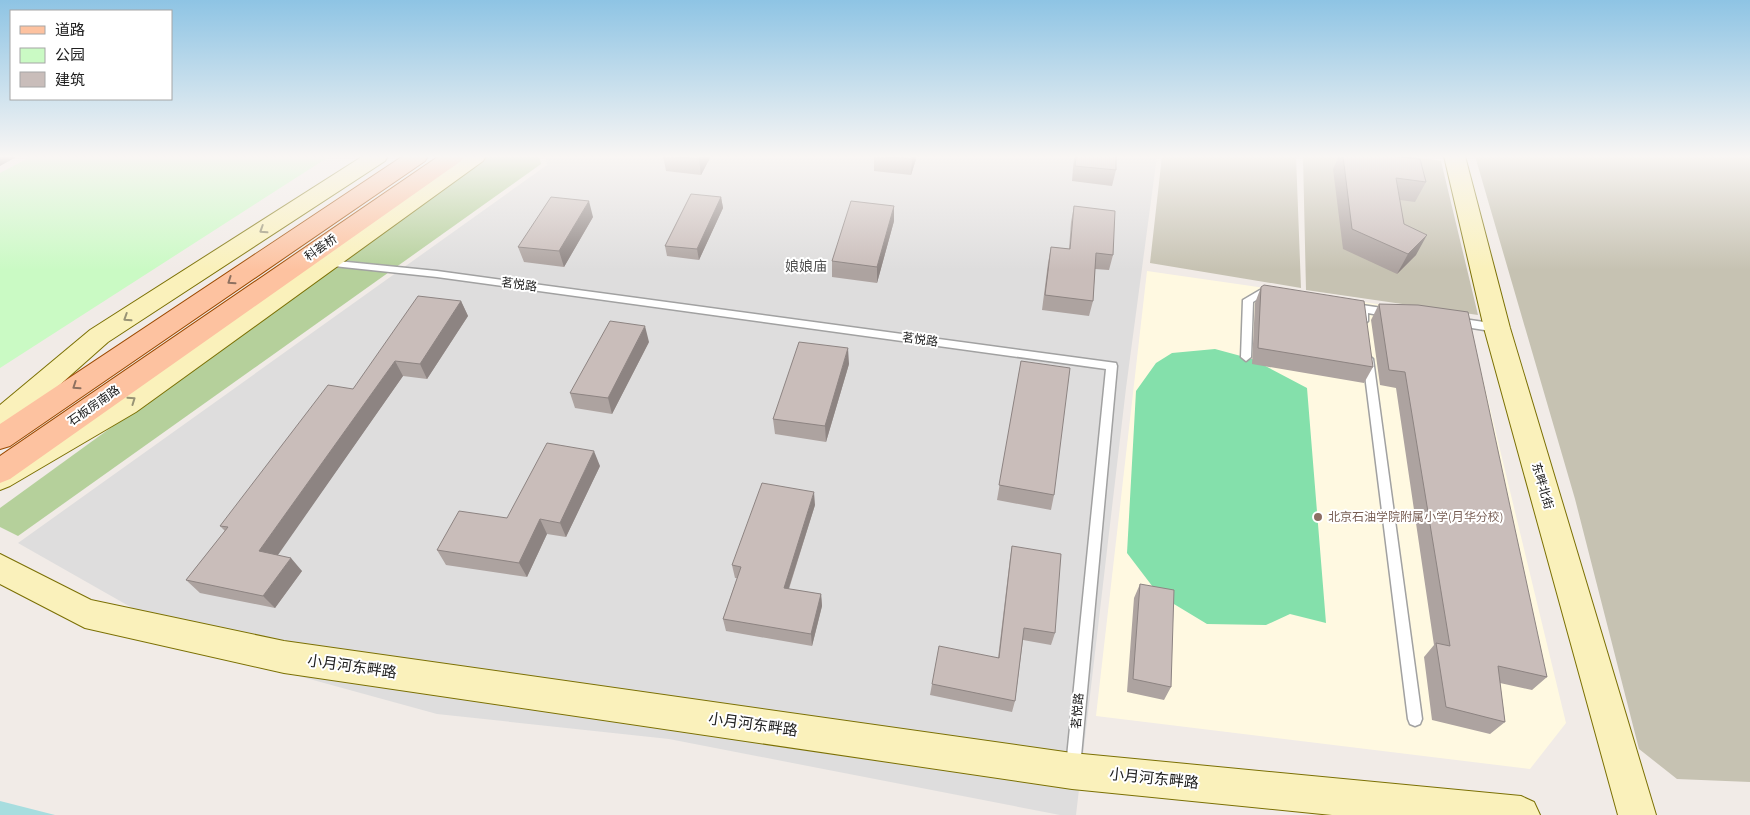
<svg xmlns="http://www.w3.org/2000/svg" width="1750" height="815" viewBox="0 0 1750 815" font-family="'Source Sans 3','Noto Sans SC',sans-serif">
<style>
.residential{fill:#dedddd}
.education{fill:#fff9e1}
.construction{fill:#c6c2b2}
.forest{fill:#b5d09b}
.park{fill:#cafac4}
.pitch{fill:#84e0ab}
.water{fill:#a7dddf}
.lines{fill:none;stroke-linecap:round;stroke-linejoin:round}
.lane-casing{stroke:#a1a1a1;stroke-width:3}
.secondary-casing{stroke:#7b7004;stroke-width:2}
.primary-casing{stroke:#9c4a00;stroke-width:2}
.lane{fill:#fff;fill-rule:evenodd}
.secondary{fill:#faf1bb;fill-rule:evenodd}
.primary{fill:#fdc2a0;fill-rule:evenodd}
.wall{fill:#ada3a0}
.shaded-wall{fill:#8d8482}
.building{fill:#c9bdba;stroke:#8d8482}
.oneway{stroke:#989375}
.oneway2{stroke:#8e7160}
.education-dot{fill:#8d6e63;stroke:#fff;stroke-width:2}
.labels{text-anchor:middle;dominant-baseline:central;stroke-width:4;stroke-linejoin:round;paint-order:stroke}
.street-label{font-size:12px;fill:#202020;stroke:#fff}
.education-label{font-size:12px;fill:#785e54;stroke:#fff;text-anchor:start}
.neighbourhood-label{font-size:14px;fill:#535353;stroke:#fff}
.near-street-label{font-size:15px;fill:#202020;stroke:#fff}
</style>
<rect width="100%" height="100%" fill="#f1ebe7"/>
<!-- residential -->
<path class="residential" d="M 545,156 L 1157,156 L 1126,388 L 1076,815 L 1060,815 L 669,739 L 437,714 L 208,651 L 18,543 L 547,165 Z"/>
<!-- education -->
<path class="education" d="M 1147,271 L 1468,317 L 1566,723 L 1530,769 L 1096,716 Z"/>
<!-- construction -->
<path class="construction" d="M 1162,156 L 1296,156 L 1301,288 L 1150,263 Z
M 1303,156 L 1407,156 L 1441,161 L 1478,315 L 1306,290 Z
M 1475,156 L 1750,156 L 1750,782 L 1677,779 L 1639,749 L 1575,499 Z"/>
<!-- forest -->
<path class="forest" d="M 486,156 L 539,156 L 541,164 L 18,536 L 0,527 L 0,508 Z"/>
<!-- park -->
<path class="park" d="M 32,156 L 330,156 L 0,368 L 0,173 Z"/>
<!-- pitch -->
<path class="pitch" d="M 1215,349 L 1252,359 L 1307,388 L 1326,623 L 1290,614 L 1266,625 L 1207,624 L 1159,595 L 1127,553 L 1136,391 L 1156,363 L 1172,353 Z"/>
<!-- water -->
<path class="water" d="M 0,801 L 55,815 L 0,815 Z"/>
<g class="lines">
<defs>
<path id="lane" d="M 327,260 L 437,271 L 1116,363 L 1117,366 L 1080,767 L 1078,772 L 1073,774 L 1068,772 L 1066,767 L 1106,369 L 437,277 L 324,265 L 322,263 L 324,261 Z
M 1260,290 L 1278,293 L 1279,295 L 1274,298 L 1261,297 L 1253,302 L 1251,357 L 1246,361 L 1241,357 L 1243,300 Z
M 1362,305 L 1389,309 L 1394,313 L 1389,317 L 1368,313 L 1368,321 L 1363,325 L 1358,321 L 1357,309 Z
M 1457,318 L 1497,324 L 1502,328 L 1497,332 L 1453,325 L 1452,322 Z
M 1368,355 L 1373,359 L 1422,719 L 1420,724 L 1415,726 L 1410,724 L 1408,719 L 1363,359 Z"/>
<path id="secondary" d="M 363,156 L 388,156 L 385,161 L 108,342 L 10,429 L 0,432 L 0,405 L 90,330 Z
M 462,156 L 486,156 L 483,161 L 136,412 L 10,486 L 0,490 L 0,464 L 116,398 Z
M 1444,156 L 1465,156 L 1510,328 L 1656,815 L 1618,815 L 1484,328 Z
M 0,554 L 91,600 L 284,641 L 1072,753 L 1521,796 L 1534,802 L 1540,815 L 1332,815 L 1072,789 L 284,673 L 85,628 L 0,584 Z"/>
<path id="primary" d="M 403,156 L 428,156 L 425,161 L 10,446 L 0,449 L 0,424 Z
M 439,156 L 464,156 L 461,161 L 10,479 L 0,483 L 0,456 Z"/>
</defs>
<!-- lane casing -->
<use href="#lane" class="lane-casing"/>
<!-- secondary casing -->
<use href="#secondary" class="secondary-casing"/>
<!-- primary casing -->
<use href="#primary" class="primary-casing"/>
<!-- lane -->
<use href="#lane" class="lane"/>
<!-- secondary -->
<use href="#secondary" class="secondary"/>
<!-- primary -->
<use href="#primary" class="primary"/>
</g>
<!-- wall -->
<path class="wall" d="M 663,156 L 711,156 L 701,175 L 666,171 Z
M 874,156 L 917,156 L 911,175 L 874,171 Z
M 1074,156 L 1116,156 L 1116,170 L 1112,186 L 1072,181 Z
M 1339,156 L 1343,156 L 1426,182 L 1415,202 L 1400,200 L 1404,224 L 1416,255 L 1397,274 L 1343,249 L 1333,169 Z
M 721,197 L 723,208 L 699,260 L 667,256 L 665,246 Z
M 894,206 L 894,221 L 877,283 L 832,277 L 832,261 Z
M 1074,206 L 1113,255 L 1109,270 L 1095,269 L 1093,301 L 1089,316 L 1042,310 L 1048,263 L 1051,247 L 1069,249 L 1071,222 Z
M 593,217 L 564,267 L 524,262 L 518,247 Z
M 1261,287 L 1373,367 L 1364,383 L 1252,364 L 1255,303 Z
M 461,301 L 468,316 L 427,379 L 403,376 L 277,555 L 302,571 L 275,608 L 200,593 L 186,580 L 225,531 L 220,526 L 353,389 Z
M 1379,304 L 1547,677 L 1532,690 L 1500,683 L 1505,722 L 1490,734 L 1432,720 L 1424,657 L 1434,645 L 1396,388 L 1380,385 L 1371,320 Z
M 649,342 L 612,414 L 575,408 L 570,393 Z
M 1021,361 L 1054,495 L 1051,510 L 997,500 Z
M 849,364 L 826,442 L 775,434 L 773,419 Z
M 600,466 L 566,537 L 547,534 L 527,577 L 446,565 L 437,550 L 507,518 Z
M 815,505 L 789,589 L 821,594 L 822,606 L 812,646 L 726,631 L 723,619 L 737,578 L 735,578 L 732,565 Z
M 1012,546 L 1055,633 L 1051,645 L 1023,640 L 1015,701 L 1012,712 L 930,695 L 932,684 L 998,658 L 1010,558 Z
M 1140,584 L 1171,687 L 1164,700 L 1127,692 L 1134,598 Z"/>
<!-- shaded-wall -->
<path class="shaded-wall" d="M 0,156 L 18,156 L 0,166 Z
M 701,156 L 711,156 L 701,175 L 699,159 Z
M 913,156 L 917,156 L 911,175 L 912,159 Z
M 721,197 L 723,208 L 699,260 L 697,249 Z
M 589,201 L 593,217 L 564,267 L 559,251 Z
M 894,206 L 894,221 L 877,283 L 877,267 Z
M 1427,235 L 1416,255 L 1397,274 L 1408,254 Z
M 461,301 L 468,316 L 427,379 L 420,364 Z
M 645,326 L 649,342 L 612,414 L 608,398 Z
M 848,348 L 849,364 L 826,442 L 825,426 Z
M 395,361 L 403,376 L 271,565 L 259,551 Z
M 594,451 L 600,466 L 566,537 L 560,523 Z
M 814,492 L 815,505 L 785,600 L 784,588 Z
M 540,519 L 547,534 L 527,577 L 519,563 Z
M 291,558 L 302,571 L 275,608 L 263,596 Z
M 821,594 L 822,606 L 812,646 L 811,634 Z"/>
<!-- building -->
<path class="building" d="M 668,156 L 701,156 L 699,159 Z
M 877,156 L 913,156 L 912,159 Z
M 1076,156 L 1116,156 L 1116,170 L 1075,166 Z
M 1343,156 L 1392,156 L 1420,159 L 1426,182 L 1396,178 L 1404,224 L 1427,235 L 1408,254 L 1352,229 Z
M 691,194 L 721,197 L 697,249 L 665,246 Z
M 551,197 L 589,201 L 559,251 L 518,247 Z
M 851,201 L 894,206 L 877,267 L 832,261 Z
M 1074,206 L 1115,211 L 1113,255 L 1096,253 L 1093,301 L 1045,295 L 1051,247 L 1070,249 Z
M 1264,285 L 1364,301 L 1373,367 L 1258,348 L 1261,287 Z
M 418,296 L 461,301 L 420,364 L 395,361 L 259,551 L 291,558 L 263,596 L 186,580 L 228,527 L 220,526 L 328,385 L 353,389 Z
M 1379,304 L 1418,305 L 1468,312 L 1547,677 L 1498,666 L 1505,722 L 1446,707 L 1436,643 L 1450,646 L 1405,372 L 1389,370 Z
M 610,321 L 645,326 L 608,398 L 570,393 Z
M 799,342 L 848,348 L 825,426 L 773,419 Z
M 1021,361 L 1070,368 L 1054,495 L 999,485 Z
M 547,443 L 594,451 L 560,523 L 540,519 L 519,563 L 437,550 L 459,511 L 507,518 Z
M 762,483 L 814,492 L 784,588 L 821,594 L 811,634 L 723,619 L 741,567 L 732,565 Z
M 1012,546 L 1061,554 L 1055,633 L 1024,628 L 1015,701 L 932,684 L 939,646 L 999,658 Z
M 1140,584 L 1174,590 L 1171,687 L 1133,679 Z"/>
<!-- one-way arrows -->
<defs><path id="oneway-chevron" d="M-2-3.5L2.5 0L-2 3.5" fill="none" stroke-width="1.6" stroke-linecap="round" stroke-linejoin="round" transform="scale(1.25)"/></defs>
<g class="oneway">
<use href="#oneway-chevron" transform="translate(263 230) rotate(147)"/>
<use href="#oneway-chevron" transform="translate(127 318) rotate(147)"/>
<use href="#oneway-chevron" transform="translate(132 400) rotate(-35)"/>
</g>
<g class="oneway2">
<use href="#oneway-chevron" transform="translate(231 281) rotate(146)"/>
<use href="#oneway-chevron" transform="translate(76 386) rotate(146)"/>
</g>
<!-- sky -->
<linearGradient id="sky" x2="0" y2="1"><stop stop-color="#8ec4e4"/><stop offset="0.58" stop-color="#f9f6f4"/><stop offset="1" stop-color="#f9f6f4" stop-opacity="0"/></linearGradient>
<rect width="1750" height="270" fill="url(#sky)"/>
<!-- markers -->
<circle class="education-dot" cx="1318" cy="517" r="5"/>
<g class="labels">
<!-- street labels -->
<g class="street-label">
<text transform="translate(321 248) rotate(-35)">科荟桥</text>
<text transform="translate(519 285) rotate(8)">茗悦路</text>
<text transform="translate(920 340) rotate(8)">茗悦路</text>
<text transform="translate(94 406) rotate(-35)">石板房南路</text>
<text transform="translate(1542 486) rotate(74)">东畔北街</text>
<text transform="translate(1078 711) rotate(-85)">茗悦路</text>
</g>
<!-- education labels -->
<g class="education-label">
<text x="1328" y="517">北京石油学院附属小学(月华分校)</text>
</g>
<!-- neighbourhood labels -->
<g class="neighbourhood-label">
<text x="806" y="267">娘娘庙</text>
</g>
<!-- near-street labels -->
<g class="near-street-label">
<text transform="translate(352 667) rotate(8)">小月河东畔路</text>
<text transform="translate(753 725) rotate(8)">小月河东畔路</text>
<text transform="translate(1154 779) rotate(6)">小月河东畔路</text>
</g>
</g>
<!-- legend -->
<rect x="10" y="10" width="162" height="90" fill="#ffffff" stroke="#a6a6a6"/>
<rect x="20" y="26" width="25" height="8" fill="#fdc2a0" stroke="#a6a6a6"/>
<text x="55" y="35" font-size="15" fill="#202020">道路</text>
<rect x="20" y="48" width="25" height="15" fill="#cafac4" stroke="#a6a6a6"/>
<text x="55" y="60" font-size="15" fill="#202020">公园</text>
<rect x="20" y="72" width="25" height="15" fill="#c9bdba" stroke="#a6a6a6"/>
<text x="55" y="85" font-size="15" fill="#202020">建筑</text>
</svg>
